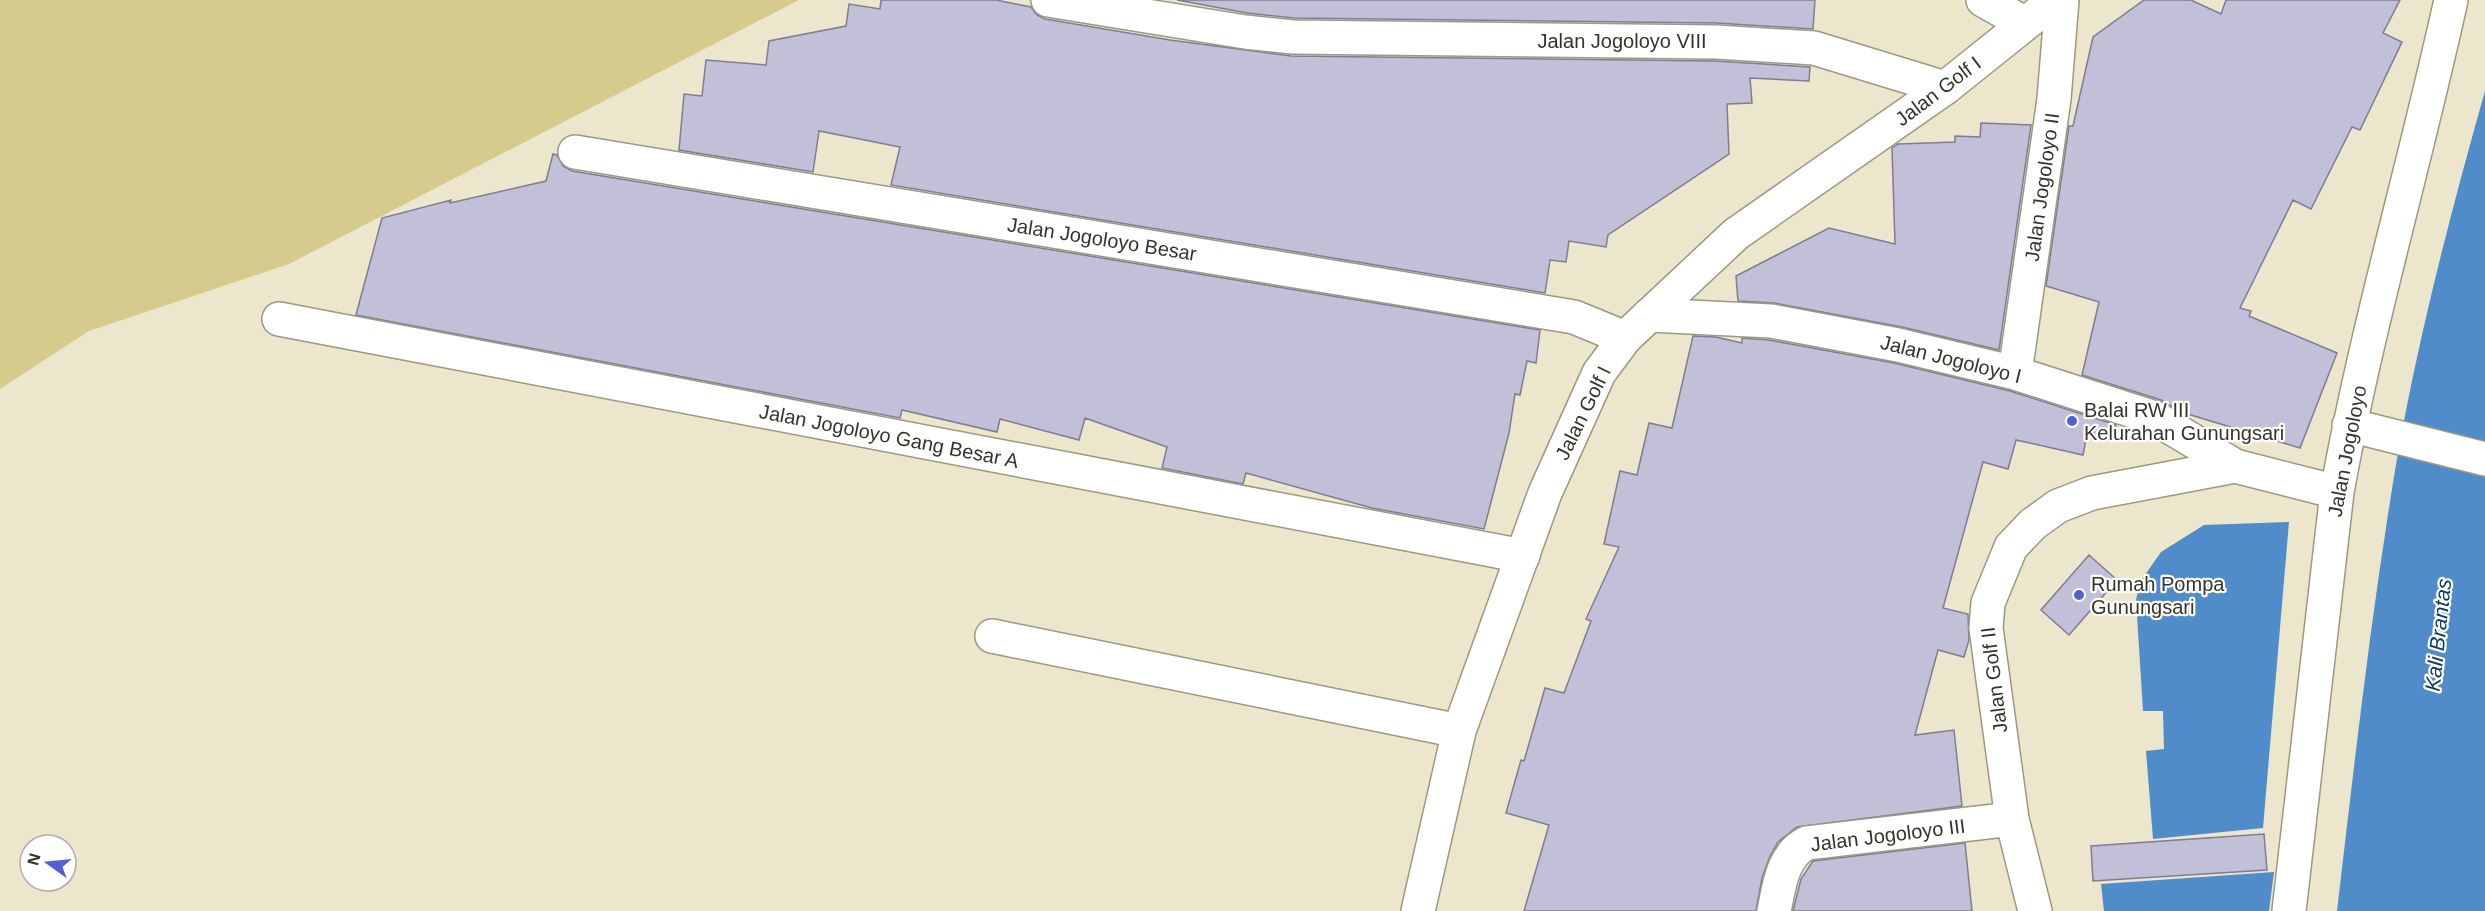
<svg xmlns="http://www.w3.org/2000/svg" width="2485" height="911" viewBox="0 0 2485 911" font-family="Helvetica,sans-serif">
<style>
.green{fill:#d7ca8d}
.water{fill:#4f8cc9}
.building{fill:#c2bfd8;stroke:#7f7c93;stroke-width:1.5}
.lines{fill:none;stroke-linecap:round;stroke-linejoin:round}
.minor-casing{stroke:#9d9880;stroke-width:36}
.major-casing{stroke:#9d9880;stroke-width:36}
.minor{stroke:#fff;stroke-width:33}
.major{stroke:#fff;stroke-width:33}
.poi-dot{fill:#535fd5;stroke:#fff;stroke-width:2}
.labels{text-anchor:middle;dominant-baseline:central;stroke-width:4.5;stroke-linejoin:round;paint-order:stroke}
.street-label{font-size:20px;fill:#36342a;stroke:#fff}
.poi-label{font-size:20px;fill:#36342a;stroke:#fff;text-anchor:start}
.water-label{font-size:21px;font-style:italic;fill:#0d3a63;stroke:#fff}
</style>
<rect width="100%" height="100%" fill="#ece6cd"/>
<!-- green -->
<path class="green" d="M 0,0 L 799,0 L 289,264 L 89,331 L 0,389 Z"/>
<!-- water -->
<path class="water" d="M 2485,91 L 2485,911 L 2337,911 C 2355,758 2372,605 2398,453 C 2420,331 2451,211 2485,91 Z
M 2289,522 L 2263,828 L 2153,839 L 2146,751 L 2164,749 L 2163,711 L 2143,711 L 2136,600 L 2140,582 L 2161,552 L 2204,525 Z
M 2274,872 L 2269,911 L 2104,911 L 2101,884 Z"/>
<!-- building -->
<path class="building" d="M 881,0 L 996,0 L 1031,7 L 1037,15 L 1045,19 L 1170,40 L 1291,56 L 1715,61 L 1810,67 L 1809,81 L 1750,78 L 1752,103 L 1727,104 L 1729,154 L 1608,235 L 1606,247 L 1569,241 L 1566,262 L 1550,260 L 1545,293 L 891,185 L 900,147 L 819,131 L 813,172 L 679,150 L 684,94 L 702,96 L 706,60 L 766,65 L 769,41 L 846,26 L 849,4 L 880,9 Z
M 1177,0 L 1815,0 L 1813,29 L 1716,23 L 1294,18 L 1247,13 Z
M 2144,0 L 2191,0 L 2221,14 L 2226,0 L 2400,0 L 2383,33 L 2402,42 L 2360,130 L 2352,127 L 2311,209 L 2293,200 L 2240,308 L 2251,311 L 2249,316 L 2337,353 L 2300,448 L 2181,412 L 2161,400 L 2082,375 L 2099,302 L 2046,286 L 2069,126 L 2073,126 L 2093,37 Z
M 1981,123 L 2031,125 L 1999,350 L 1902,327 L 1774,303 L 1738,301 L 1736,276 L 1829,228 L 1895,244 L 1892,148 L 1898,144 L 1955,142 L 1955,136 L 1980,137 Z
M 553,154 L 557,155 L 563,166 L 572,171 L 1540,330 L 1536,363 L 1527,361 L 1520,395 L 1515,394 L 1509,433 L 1484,529 L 1372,508 L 1246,473 L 1243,484 L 1162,468 L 1167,447 L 1085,418 L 1079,440 L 1000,419 L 997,432 L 902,410 L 900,418 L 356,315 L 382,218 L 451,200 L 450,203 L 546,181 Z
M 1693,336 L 1716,337 L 1742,343 L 1742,338 L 1769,340 L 1894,363 L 2010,391 L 2116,425 L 2113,440 L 2087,434 L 2083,455 L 2016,440 L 2008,469 L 1983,462 L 1943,608 L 1968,614 L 1969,640 L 1964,657 L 1938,650 L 1915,735 L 1954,730 L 1962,806 L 1797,827 L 1778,842 L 1770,856 L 1762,878 L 1756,911 L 1524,911 L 1549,825 L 1506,813 L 1521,760 L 1524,761 L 1545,688 L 1564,693 L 1591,621 L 1586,619 L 1619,547 L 1604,544 L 1620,471 L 1637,475 L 1649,423 L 1672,428 Z
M 2089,555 L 2117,580 L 2069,635 L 2041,610 Z
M 2264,834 L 2267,870 L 2093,881 L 2091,846 Z
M 1965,843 L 1972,911 L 1793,911 L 1801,879 L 1813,861 Z"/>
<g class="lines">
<defs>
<path id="minor" d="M 1048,0 L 1245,32 L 1293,37 L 1716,42 L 1814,48 L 1945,88
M 1983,0 L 2024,23
M 575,152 L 1574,317 L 1625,338
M 1649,315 L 1771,321 L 1898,345 L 2015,373 L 2155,418 L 2235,466
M 279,319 L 1523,556
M 2015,373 L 2054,99 L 2062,0
M 2349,425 L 2485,459
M 992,636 L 1459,731
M 1774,911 C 1779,887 1782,855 1807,843 L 2012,819
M 2035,911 L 2012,819 L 1986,628 L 1988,603 L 2011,547 L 2033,524 L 2058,506 L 2092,493 L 2235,466 L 2337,492
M 2289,911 L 2337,492 C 2367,326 2415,164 2451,0"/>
<path id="major" d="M 1418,911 L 1459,731 L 1545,493 L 1599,373 L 1625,338 L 1736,234 L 1945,88 L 2055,0"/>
</defs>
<!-- minor casing -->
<use href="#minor" class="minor-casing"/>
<!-- major casing -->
<use href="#major" class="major-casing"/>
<!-- minor -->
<use href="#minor" class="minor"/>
<!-- major -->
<use href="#major" class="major"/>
</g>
<!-- markers -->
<g class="poi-dot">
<circle cx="2072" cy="421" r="6"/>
<circle cx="2079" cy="595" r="6"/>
</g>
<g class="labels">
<!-- street labels -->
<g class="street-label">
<text x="1622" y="41">Jalan Jogoloyo VIII</text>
<text transform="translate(1938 91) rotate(-37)">Jalan Golf I</text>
<text transform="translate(2042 187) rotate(-82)">Jalan Jogoloyo II</text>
<text transform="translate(1102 239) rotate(9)">Jalan Jogoloyo Besar</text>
<text transform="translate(1951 359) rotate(14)">Jalan Jogoloyo I</text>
<text transform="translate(1583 413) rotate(-64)">Jalan Golf I</text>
<text transform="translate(889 436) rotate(11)">Jalan Jogoloyo Gang Besar A</text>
<text transform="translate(2347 451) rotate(-79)">Jalan Jogoloyo</text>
<text transform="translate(1994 680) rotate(-97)">Jalan Golf II</text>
<text transform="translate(1888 835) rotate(-7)">Jalan Jogoloyo III</text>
</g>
<!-- poi labels -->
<g class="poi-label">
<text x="2084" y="410">Balai RW III<tspan x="2084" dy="23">Kelurahan Gunungsari</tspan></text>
<text x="2091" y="584">Rumah Pompa<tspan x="2091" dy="23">Gunungsari</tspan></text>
</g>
<!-- water labels -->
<g class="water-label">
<text transform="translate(2438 635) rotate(-84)">Kali Brantas</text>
</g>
</g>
<!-- north arrow -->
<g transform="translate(48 863) rotate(285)"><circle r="28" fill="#ffffff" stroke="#afaeaa" stroke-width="1.5"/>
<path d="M0-4.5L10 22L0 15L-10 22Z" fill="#535fd5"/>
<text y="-9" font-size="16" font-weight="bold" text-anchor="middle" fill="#36342a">N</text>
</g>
</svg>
